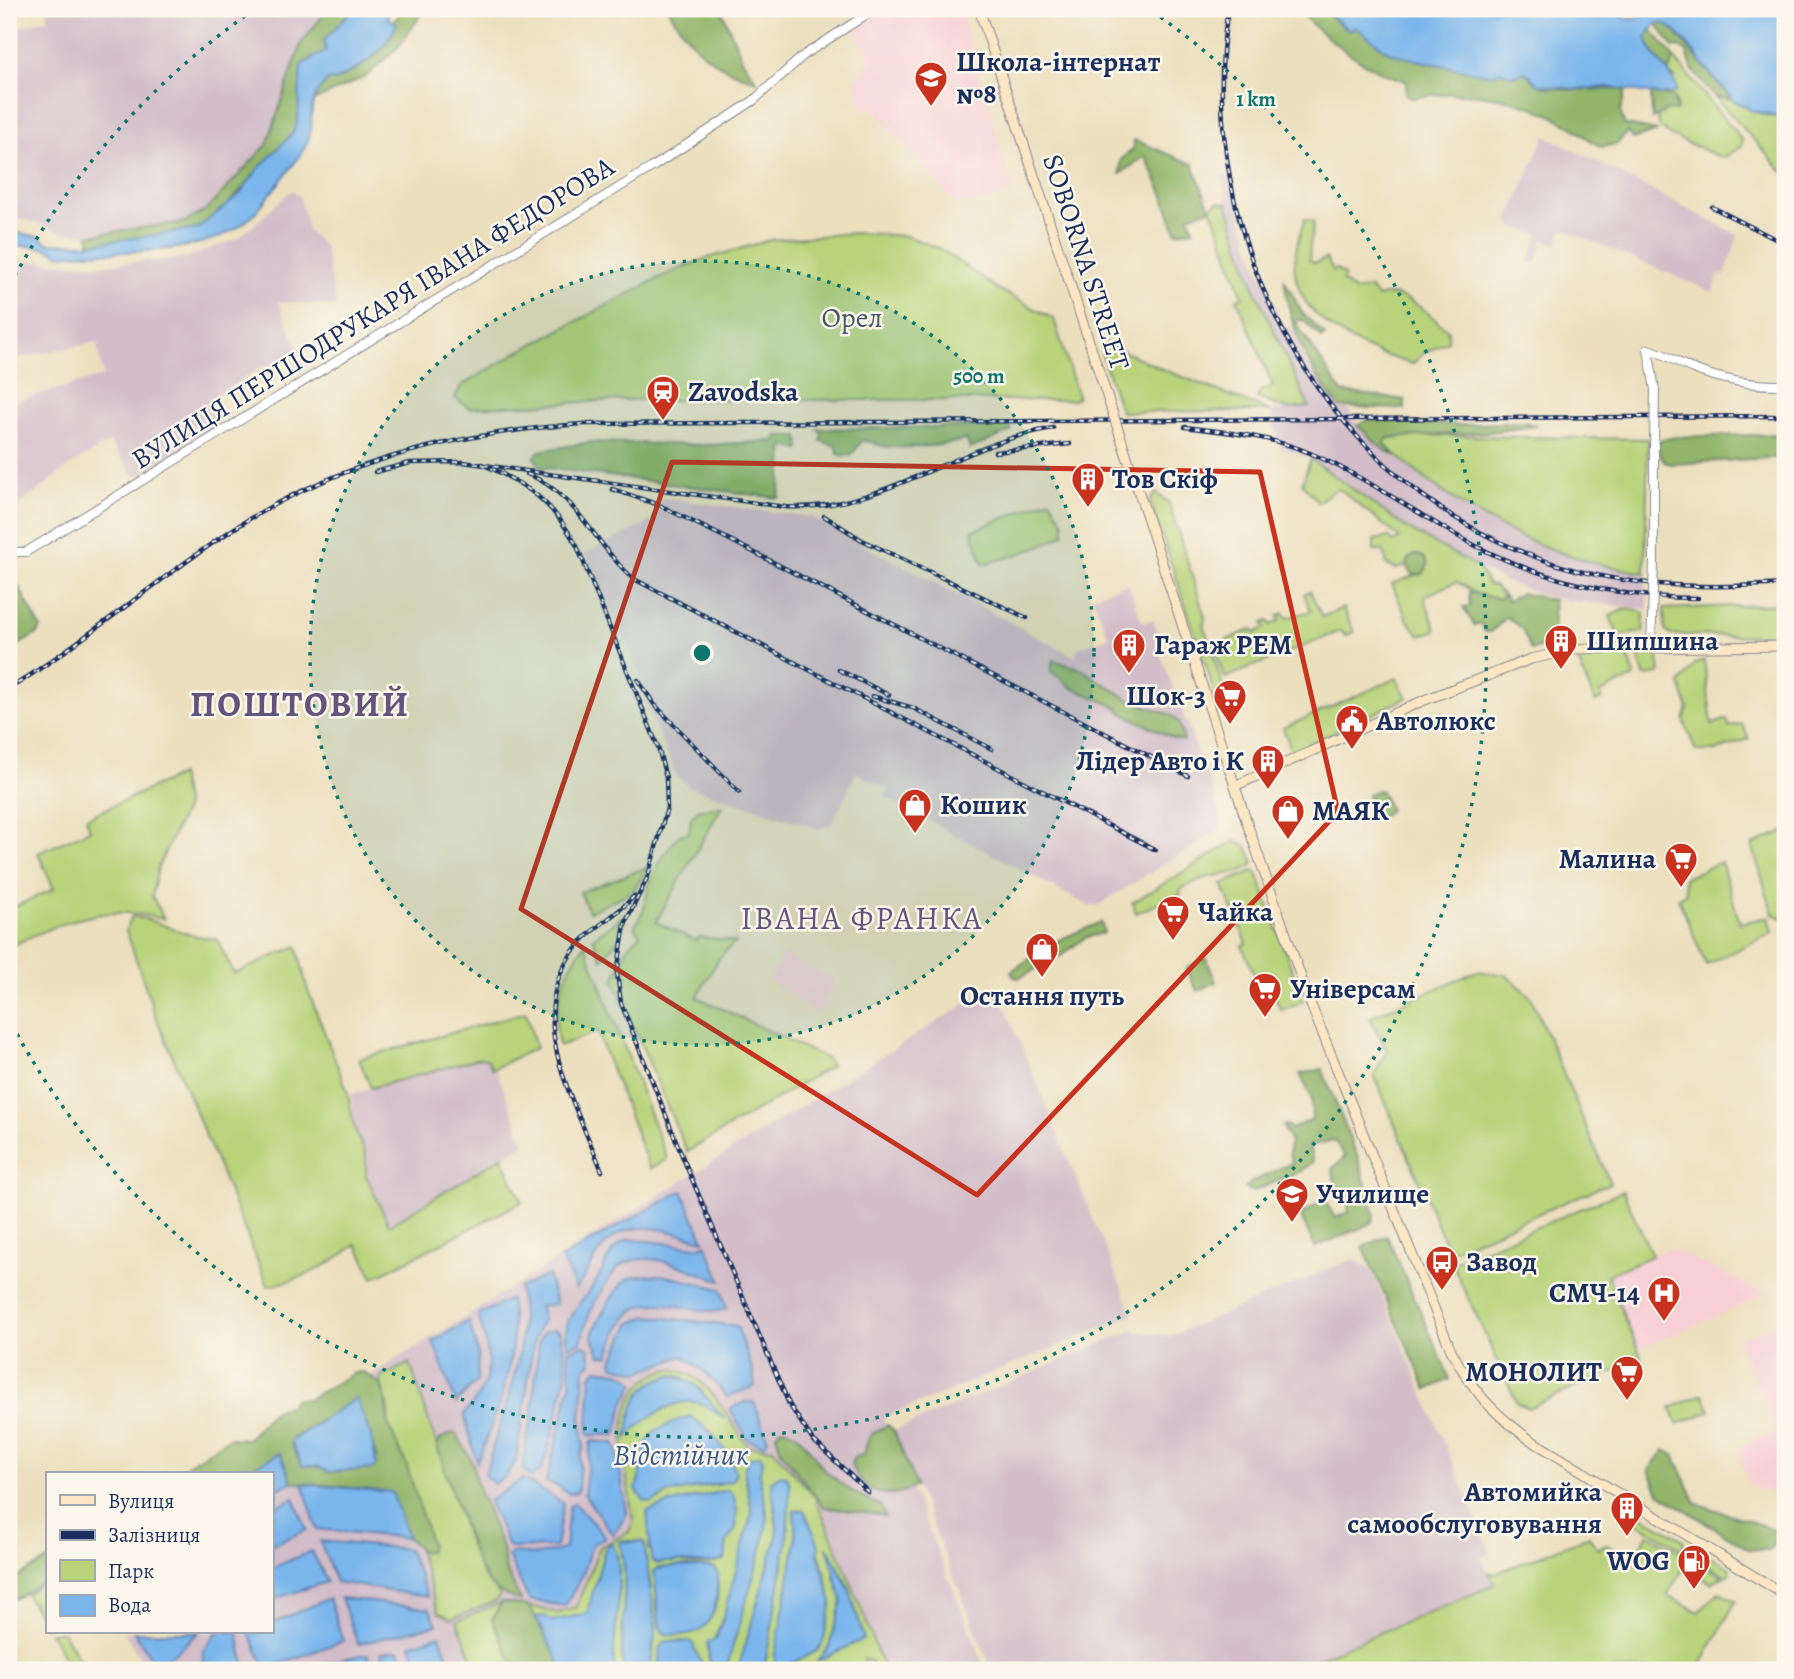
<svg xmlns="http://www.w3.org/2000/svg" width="1794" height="1679" viewBox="0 0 1794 1679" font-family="Alegreya,serif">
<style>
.built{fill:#f7cfd5}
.industrial{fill:#d2bdc8}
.green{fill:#b8d379;stroke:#6a816c;stroke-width:2;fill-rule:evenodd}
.forest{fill:#92b569;stroke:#567264;stroke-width:2;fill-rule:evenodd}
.water{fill:#7ab6ec;stroke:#4a72a5;stroke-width:2}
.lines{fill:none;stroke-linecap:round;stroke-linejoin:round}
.tertiary-casing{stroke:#84878e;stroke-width:10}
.secondary-casing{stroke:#84878e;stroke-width:11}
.tertiary{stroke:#fff;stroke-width:8}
.secondary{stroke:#fce6c4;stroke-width:9}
.rail-casing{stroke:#1b2f5e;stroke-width:4.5}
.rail{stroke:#fbf7ec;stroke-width:2;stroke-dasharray:5;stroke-linecap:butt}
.tertiary-bridge-casing{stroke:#84878e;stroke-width:10;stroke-linecap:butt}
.secondary-bridge-casing{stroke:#84878e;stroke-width:11;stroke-linecap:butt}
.tertiary-bridge{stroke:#fff;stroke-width:8}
.secondary-bridge{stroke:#fce6c4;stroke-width:9}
.marked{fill:none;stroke:#c8321e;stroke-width:5;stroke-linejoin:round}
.ring{fill:none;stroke:#0f766e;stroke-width:3.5;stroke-dasharray:3.5 7}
.labels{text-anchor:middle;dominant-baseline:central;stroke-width:5;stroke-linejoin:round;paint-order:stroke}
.poi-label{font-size:28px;font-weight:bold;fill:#1b2f5e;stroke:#fbf7ec;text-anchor:start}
.street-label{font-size:28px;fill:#1b2f5e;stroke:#fbf7ec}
.park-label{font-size:28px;fill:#425865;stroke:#fbf7ec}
.water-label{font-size:30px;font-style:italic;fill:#385889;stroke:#fbf7ec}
.quarter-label{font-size:32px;letter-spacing:2px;fill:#63547c;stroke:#fbf7ec}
.district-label{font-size:35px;font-weight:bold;letter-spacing:2px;fill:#63547c;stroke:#fbf7ec}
.centre{fill:#0f766e;stroke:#fbf7ec;stroke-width:3.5}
.ring-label{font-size:21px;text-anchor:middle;font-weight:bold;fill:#0f766e;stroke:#fbf7ec;stroke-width:5;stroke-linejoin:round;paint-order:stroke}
</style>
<rect width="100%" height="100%" fill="#fbf7ec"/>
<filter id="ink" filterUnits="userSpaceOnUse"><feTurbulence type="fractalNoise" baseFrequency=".0143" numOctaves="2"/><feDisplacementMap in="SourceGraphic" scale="14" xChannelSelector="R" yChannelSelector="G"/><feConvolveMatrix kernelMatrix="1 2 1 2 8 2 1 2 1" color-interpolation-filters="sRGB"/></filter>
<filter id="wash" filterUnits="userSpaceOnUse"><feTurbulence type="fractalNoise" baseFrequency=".00686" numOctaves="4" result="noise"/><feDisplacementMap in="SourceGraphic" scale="28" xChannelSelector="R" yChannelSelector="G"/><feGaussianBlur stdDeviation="1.57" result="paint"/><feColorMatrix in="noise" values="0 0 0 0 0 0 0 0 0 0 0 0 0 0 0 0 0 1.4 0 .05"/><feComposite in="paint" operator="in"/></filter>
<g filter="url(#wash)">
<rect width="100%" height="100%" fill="#ecdfbe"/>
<!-- built -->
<path class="built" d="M 887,9 L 960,9 L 1012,188 L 1010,193 L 985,201 L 956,205 L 872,107 L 864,110 L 854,80 L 866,71 L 869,56 L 856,34 L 863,22 Z
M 782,953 L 835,980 L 819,1015 L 770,981 Z
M 1669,1248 L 1767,1294 L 1638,1350 L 1607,1275 Z
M 1785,1320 L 1785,1425 L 1775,1429 L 1738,1340 Z
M 1785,1429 L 1785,1498 L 1750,1485 L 1739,1458 L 1742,1446 Z"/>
<!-- industrial -->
<path class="industrial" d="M 47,9 L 328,9 L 301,44 L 267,145 L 207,209 L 185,222 L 89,235 L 62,232 L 21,218 L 9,221 L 9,30 L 49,19 Z
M 1545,135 L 1738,235 L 1725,276 L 1719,274 L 1713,292 L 1563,229 L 1556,245 L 1543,240 L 1537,262 L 1530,262 L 1539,234 L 1511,227 L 1513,223 L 1508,221 Z
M 1221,174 L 1233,180 L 1249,244 L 1283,325 L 1293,331 L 1307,364 L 1338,406 L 1347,408 L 1363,433 L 1459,504 L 1494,525 L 1569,555 L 1616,569 L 1645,573 L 1648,609 L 1557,599 L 1508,583 L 1408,529 L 1311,459 L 1281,448 L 1270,411 L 1308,407 L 1253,285 L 1235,234 Z
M 292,190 L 300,197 L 308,231 L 324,246 L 336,306 L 278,302 L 301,355 L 259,368 L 208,400 L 221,426 L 137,477 L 109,442 L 68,467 L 12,511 L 9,508 L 9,403 L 103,376 L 97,342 L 9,360 L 9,263 L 25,261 L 100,265 L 184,258 L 239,238 Z
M 662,498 L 811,517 L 1102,671 L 1074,655 L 1078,648 L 1109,637 L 1092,596 L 1128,583 L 1142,622 L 1152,620 L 1166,650 L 1160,653 L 1214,794 L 1221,820 L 1219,830 L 1097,906 L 1089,906 L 892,801 L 885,797 L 889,789 L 856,773 L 832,824 L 819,829 L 690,787 L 676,775 L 636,681 L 642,678 L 584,554 L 652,521 Z
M 996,985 L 1133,1315 L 883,1418 L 986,1670 L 147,1670 L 124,1632 L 271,1632 L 271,1474 L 213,1474 Z
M 480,1058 L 486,1059 L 497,1072 L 525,1144 L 389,1225 L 366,1175 L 366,1156 L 355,1130 L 351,1094 Z
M 1353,1259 L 1370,1268 L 1491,1553 L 1481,1557 L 1494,1584 L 1288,1670 L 992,1670 L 894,1431 L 1131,1331 L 1171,1336 Z"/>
<!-- green -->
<path class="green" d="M 1674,58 L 1743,141 L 1742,146 L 1723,158 L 1669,135 L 1660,127 L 1657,117 L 1667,110 L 1677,109 L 1676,101 L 1651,93 L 1662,95 L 1675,78 L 1668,73 Z
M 1697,61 C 1706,62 1707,72 1714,79 C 1732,100 1755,119 1785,117 L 1785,174 L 1715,97 L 1730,99 Z
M 1218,202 L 1227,203 L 1253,285 L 1309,407 L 1287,409 L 1257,398 L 1260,391 L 1273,386 L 1237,299 L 1243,297 L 1211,206 Z
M 1305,219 L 1314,222 C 1312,232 1308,252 1310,261 L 1316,263 L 1326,258 L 1333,271 L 1336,269 L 1345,276 L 1342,281 L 1354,291 L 1370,288 L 1377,297 C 1405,287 1428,315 1448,330 L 1448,341 L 1422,354 L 1413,364 C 1371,353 1300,324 1295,272 C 1293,254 1299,236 1305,219 Z
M 854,233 L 907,236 L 940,249 L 998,289 L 1054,319 L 1078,397 L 1073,400 L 621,400 L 469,408 L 455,398 L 461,386 L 516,353 L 659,278 L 698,261 L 770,240 Z
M 1102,341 L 1162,369 L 1270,411 L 1121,412 L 1102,355 Z
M 1404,435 L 1648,439 L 1645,573 C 1545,559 1458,512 1384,444 L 1388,438 Z
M 1311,459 L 1408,529 L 1478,567 L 1488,585 L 1494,586 L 1503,595 L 1499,599 C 1475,599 1473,589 1456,582 L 1424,596 L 1436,630 L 1420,636 L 1407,619 L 1392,584 L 1421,573 L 1409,559 L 1406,566 L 1396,569 L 1387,565 L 1384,551 L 1374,551 L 1374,540 L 1389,537 L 1393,542 L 1400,538 L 1341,490 L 1335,490 L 1318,502 L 1302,483 Z
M 1156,493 L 1169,503 L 1205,617 L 1204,626 L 1229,706 L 1219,714 L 1209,675 L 1150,500 Z
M 1050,499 L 1064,523 L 1064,534 C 1038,549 1010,558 983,564 L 972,531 Z
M 1310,591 L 1322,617 L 1343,608 L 1354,632 L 1346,636 L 1341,631 L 1225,678 L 1213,646 L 1252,629 L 1255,633 L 1265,628 L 1263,623 L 1268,621 L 1271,625 L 1280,620 L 1278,616 L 1284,613 L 1287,618 L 1311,611 L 1304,594 Z
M 1785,604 L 1785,636 L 1671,635 L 1665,630 L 1664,609 Z
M 1634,609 L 1644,613 L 1643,632 L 1618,636 L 1610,616 L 1623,610 Z
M 1657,650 L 1660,674 L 1644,676 L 1637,651 Z
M 1574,651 L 1624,651 L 1631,662 L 1634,677 L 1600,693 L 1602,699 L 1595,702 Z
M 1704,660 L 1712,725 L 1727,719 L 1729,727 L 1742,724 L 1749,739 L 1715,751 L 1696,751 L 1684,720 L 1688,707 L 1680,684 L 1696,663 Z
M 1397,678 L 1407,698 L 1292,752 L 1283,728 Z
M 180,775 L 186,807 L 158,867 L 152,896 L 164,919 C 152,917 138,913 126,913 C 86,911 44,930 9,947 L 9,909 L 54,889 L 38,853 L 90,830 L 86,818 Z
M 722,806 L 656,922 L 696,941 L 699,937 L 735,942 L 719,958 L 697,997 L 827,1059 L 831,1066 L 687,1152 L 614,980 L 628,947 L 640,934 L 634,927 C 648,906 644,906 649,885 C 655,867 667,850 679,835 L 689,833 L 691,818 L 698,810 Z
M 1785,831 L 1785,917 L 1783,918 L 1773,914 L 1752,845 Z
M 1235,841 L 1247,847 L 1254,863 C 1242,875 1222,873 1206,878 C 1197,880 1188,886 1180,890 L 1181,894 L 1136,913 L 1132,903 Z
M 1721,862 L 1740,923 L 1768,917 L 1772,933 L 1706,965 L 1678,898 L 1686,893 L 1684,878 Z
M 648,867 L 633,891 L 589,912 L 580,892 Z
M 1253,871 L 1257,873 L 1303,1001 L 1281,1010 L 1276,998 L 1267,1002 L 1242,946 L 1247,943 L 1222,884 Z
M 627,913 L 619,938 L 602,960 L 593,938 Z
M 132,916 C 164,921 185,938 217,939 L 234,974 L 297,946 L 307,988 L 347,1090 L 355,1130 L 366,1156 L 366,1175 L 389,1225 L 502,1157 L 522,1202 L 373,1278 L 357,1244 C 329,1265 303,1280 268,1286 L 155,1014 L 126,930 Z
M 585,944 L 667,1159 L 650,1169 L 597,1032 L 559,1046 C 550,1008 562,975 585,944 Z
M 1477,971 L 1506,975 L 1531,997 L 1610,1183 L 1449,1252 L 1374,1075 L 1387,1051 L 1370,1017 Z
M 526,1012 L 536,1048 L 492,1069 L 487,1059 L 480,1058 L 371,1088 L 359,1059 Z
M 1623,1191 L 1652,1256 L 1607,1275 L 1642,1359 L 1528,1408 L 1517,1403 L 1452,1263 Z
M 410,1363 L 467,1538 L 483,1576 L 500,1595 L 496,1601 L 452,1619 L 438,1612 L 417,1544 L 407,1466 L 388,1424 L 389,1412 L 380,1378 Z
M 669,1369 C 709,1371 727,1419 748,1446 L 773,1449 L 815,1497 L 857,1597 L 884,1670 L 876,1670 L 870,1661 L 864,1659 L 865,1670 L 854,1670 L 853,1665 L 839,1665 L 840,1670 L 764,1670 L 785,1553 L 790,1484 L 774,1509 L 778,1533 L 738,1670 L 724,1670 L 763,1544 L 768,1517 L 759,1475 L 763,1461 L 744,1469 L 752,1512 L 729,1602 L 708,1655 L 711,1670 L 704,1670 L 703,1664 L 682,1641 L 665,1641 L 660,1650 L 658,1670 L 650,1670 L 656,1627 L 644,1542 L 623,1540 L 619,1544 C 632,1569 620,1638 623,1670 L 614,1670 L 612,1647 L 617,1622 L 605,1549 L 587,1614 L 552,1621 L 544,1616 L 536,1617 L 529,1606 L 558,1613 L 576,1607 L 600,1547 L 629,1532 L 633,1522 C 628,1471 601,1388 669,1369 ZM 672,1375 L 683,1377 L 722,1417 C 715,1412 707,1404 698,1402 C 677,1397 641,1420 628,1436 C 630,1405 639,1382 672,1375 ZM 689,1416 L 712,1432 L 719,1485 C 699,1486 675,1487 658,1500 L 639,1495 L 636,1489 L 645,1457 L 644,1446 ZM 728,1490 L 736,1528 L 727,1542 L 725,1559 C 702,1570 669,1560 648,1549 L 651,1536 L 647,1512 L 668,1504 ZM 804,1510 C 810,1522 833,1595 831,1604 C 828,1619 821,1636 817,1651 L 778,1670 L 775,1665 L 775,1655 ZM 837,1564 L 850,1590 L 864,1639 L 817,1661 L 829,1647 L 842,1601 L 841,1589 L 834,1578 ZM 689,1566 L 716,1568 C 725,1609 706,1648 660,1628 L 656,1600 L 658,1568 Z
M 1703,1394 L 1710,1411 L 1678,1424 L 1671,1408 Z
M 1632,1510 L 1683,1540 L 1685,1551 L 1622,1514 Z
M 1648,1534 L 1682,1553 L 1683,1569 L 1667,1595 L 1699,1612 L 1719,1592 L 1736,1601 L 1698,1670 L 1291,1670 L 1494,1585 L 1489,1572 L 1494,1574 L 1589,1536 L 1598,1549 L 1605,1544 L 1632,1560 Z
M 1694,1547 L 1730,1568 L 1729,1574 L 1726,1576 L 1691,1555 Z
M 1691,1558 L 1723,1577 L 1711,1583 L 1692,1573 Z
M 47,1579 L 47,1596 L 44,1598 L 47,1628 L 26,1595 Z
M 502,1602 L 492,1620 L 516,1670 L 477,1670 L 457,1621 Z
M 50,1632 L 63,1632 L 85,1670 L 71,1670 Z"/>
<!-- forest -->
<path class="forest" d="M 328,9 L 353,9 L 324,40 L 326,51 L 301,65 L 298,119 L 293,133 L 221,212 L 197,229 L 182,233 L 89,244 L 89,235 L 185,222 L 207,209 L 267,145 L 301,44 Z
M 404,9 L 425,9 L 399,46 L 367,76 L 314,101 L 317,89 L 397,24 L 394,21 Z
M 668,9 L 721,9 L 743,61 L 757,81 C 713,68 692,48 668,9 Z
M 1296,9 L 1322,9 L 1344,28 L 1355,26 L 1386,50 L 1432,64 L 1501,71 L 1513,76 L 1526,72 C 1529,75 1534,82 1538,84 C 1556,94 1604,87 1626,90 L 1620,112 L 1625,125 L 1658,131 L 1632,139 L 1627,132 L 1617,144 L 1602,147 C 1591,142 1584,135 1575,129 C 1530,98 1465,87 1412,98 L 1406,95 L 1406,81 C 1367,71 1324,37 1296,9 Z
M 1663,23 L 1671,27 L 1731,99 L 1715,97 L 1693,71 L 1687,52 L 1679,47 L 1673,48 L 1657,24 Z
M 1651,29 L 1674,58 L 1668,73 L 1647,43 L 1646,37 Z
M 1651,93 L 1673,97 L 1677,111 L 1667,110 L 1652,119 Z
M 1134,140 L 1193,164 L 1210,209 L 1189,216 L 1193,230 L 1176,232 L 1162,191 L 1145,156 L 1120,174 L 1121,160 L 1133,149 Z
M 1284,279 L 1302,313 L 1325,335 L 1322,338 L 1302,319 L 1296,323 L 1342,392 L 1405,400 L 1405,409 L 1339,407 C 1307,366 1290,330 1284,279 Z
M 1367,420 L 1460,425 L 1524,422 L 1536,426 L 1489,432 L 1388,438 L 1384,444 L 1397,456 L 1384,450 L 1357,425 Z
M 1010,426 L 1012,431 L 970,449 L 966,439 C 948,446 903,449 883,446 C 875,445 871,440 862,441 C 853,450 855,460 838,454 L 837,446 L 821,441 L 822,434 L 818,429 Z
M 1785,434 L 1785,457 L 1672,464 L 1664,462 L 1657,449 L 1660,440 L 1676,437 Z
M 776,436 L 799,436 L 800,450 L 784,446 L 779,498 L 541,467 L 534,458 L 539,451 L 592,442 L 705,445 L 775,441 Z
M1407 565a10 10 0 1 1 20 0a10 10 0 1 1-20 0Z
M 9,569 L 41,628 L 37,634 L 9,650 L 9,622 L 18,612 L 9,590 Z
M 1469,592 L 1499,599 L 1503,595 L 1508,601 L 1521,593 L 1553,600 L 1554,632 L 1569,633 L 1569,640 L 1531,650 L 1522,629 L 1507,617 L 1491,632 L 1485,632 L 1481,623 L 1474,625 L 1463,607 L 1470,606 Z
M 1053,660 L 1081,669 L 1128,699 L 1171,715 L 1179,722 L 1184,741 L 1175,739 L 1122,713 L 1119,708 L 1072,688 L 1051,671 Z
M 1377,790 L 1381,791 L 1390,810 L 1379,818 L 1374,813 L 1368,795 Z
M 1101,922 L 1104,933 L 1084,938 L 1064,954 L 1019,978 L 1014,977 L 1011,971 L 1061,939 Z
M 1206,958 L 1216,982 L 1197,991 L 1186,968 Z
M 1322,1069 L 1358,1158 L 1374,1213 L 1373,1221 L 1368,1225 L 1315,1247 L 1300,1215 L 1325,1200 L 1335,1218 L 1349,1212 L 1346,1196 L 1338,1194 L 1332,1169 L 1345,1157 L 1334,1140 L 1309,1146 L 1313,1162 L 1301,1171 L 1253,1192 L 1246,1188 L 1253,1181 L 1292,1163 L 1289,1153 L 1290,1141 L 1283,1126 L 1287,1125 L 1292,1129 L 1312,1119 L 1311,1097 L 1300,1074 Z
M 1387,1236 L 1450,1379 L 1427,1390 L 1363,1247 Z
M 363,1372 L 380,1384 L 385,1397 L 388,1424 L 407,1466 L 431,1545 L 429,1551 L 423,1552 L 408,1538 L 392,1492 L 292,1482 L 280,1453 L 240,1474 L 174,1474 L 229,1438 L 247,1439 C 258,1429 275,1404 290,1406 L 294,1399 L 308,1399 L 354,1373 ZM 356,1398 L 377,1458 L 328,1472 L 298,1459 L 291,1444 L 293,1439 Z
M 888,1425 L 894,1431 L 916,1486 C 888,1502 863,1494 851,1463 L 855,1457 L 864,1455 C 869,1434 868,1435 888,1425 Z
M 781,1428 C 803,1429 812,1459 828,1473 C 842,1485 862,1499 880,1505 L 885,1516 L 824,1507 L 781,1451 L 776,1434 Z
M 452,1433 L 457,1434 L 473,1464 L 476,1482 L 502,1548 L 505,1567 L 521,1601 C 494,1593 487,1584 475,1559 L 437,1447 L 440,1439 Z
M 1665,1450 L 1674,1455 L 1696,1503 L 1785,1533 L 1785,1555 L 1779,1552 L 1782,1546 L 1775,1541 L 1769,1550 L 1748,1549 L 1659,1493 L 1649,1470 Z
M 47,1560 L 47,1579 L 16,1599 L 9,1597 L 9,1587 L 18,1577 Z
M 502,1602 L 529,1606 L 563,1670 L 516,1670 L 492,1620 Z"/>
<!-- water -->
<path class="water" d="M 353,9 L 389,9 L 388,18 L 397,24 C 384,54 362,67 334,81 L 328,80 C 300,107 320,120 305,147 C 293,168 275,187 260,207 C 218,262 121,248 64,255 C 58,256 55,251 50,250 C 37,246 22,245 9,247 L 9,231 L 39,237 L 48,243 L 89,244 L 197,229 L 240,194 L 258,169 L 293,133 L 298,119 L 301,65 L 326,51 L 324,40 Z
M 1323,9 L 1618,9 L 1625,18 L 1638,19 L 1654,9 L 1785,9 L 1785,117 L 1753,111 L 1731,99 L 1732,96 C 1706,76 1689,36 1663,23 L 1656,24 L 1646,37 C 1650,60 1675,70 1677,92 L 1662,95 L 1608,87 L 1576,89 L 1538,84 L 1526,72 L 1513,76 L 1501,71 L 1492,75 C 1458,68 1423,63 1391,53 C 1386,51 1362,31 1355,27 L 1349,30 Z
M 682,1191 L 704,1240 C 669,1232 630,1214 603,1247 C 593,1259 586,1276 576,1289 L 561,1258 Z
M 629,1239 L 697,1247 L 706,1245 L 721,1280 C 693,1273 656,1250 626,1263 C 615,1267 610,1278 604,1287 C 592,1305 585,1321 581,1342 L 568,1347 C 559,1316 583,1303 597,1280 C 607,1263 609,1247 629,1239 Z
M 548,1275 L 556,1304 L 539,1306 L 543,1319 L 534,1340 L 516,1462 L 505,1477 L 494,1484 L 485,1476 C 500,1413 532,1354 519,1288 Z
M 662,1275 L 721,1289 L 727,1308 C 719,1313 710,1311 700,1310 C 645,1299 626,1297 609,1356 L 600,1355 L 592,1336 C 597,1322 616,1286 628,1279 C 637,1274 653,1276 662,1275 Z
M 510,1299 C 521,1353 498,1413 477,1462 L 464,1414 C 496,1380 491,1357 478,1315 Z
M 647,1316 L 737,1326 L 752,1368 L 755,1386 L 727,1397 L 706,1373 L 683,1356 L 639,1372 L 614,1366 L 612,1362 L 630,1324 Z
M 469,1321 L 478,1354 L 477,1381 L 456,1403 L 433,1341 Z
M 554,1329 L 560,1332 C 562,1344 566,1358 566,1370 C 566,1380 546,1465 540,1471 C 540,1471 531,1477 531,1477 L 523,1469 L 523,1458 L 532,1416 L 539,1340 L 544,1332 Z
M 583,1345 L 588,1347 L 591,1363 L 585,1368 L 584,1378 L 581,1419 L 584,1447 L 580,1457 L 578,1492 L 569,1494 L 558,1486 L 546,1482 L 571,1383 L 568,1351 Z
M 597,1369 L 622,1373 L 635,1382 L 624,1403 L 616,1435 L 589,1435 L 588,1431 L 591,1376 Z
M 672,1375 L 695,1384 L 725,1419 C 716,1413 707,1404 696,1402 C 674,1398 640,1421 627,1438 C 631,1406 638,1382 672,1375 Z
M 356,1398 L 371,1436 L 376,1465 L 373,1469 L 328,1472 L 318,1466 L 302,1466 L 291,1441 Z
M 745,1402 L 754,1402 L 768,1440 L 764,1445 L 748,1440 L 730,1409 Z
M 689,1416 C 713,1431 726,1447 736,1473 L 732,1481 L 666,1494 L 651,1503 L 643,1500 L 636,1489 L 645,1457 L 644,1446 L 656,1430 Z
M 591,1441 L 614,1443 L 616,1448 L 627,1513 L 613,1535 L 584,1494 Z
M 280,1453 L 292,1482 L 271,1492 L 271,1474 L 240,1474 Z
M 760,1455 L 763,1461 L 759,1475 L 768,1517 L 763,1544 L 727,1666 L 724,1670 L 711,1670 L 707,1643 L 716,1638 L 720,1629 L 752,1513 L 744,1469 L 749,1458 Z
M 780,1475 L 786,1476 L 790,1484 L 787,1540 L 764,1670 L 738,1670 L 778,1533 L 771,1482 Z
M 523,1479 L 563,1503 L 556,1547 L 509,1548 L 489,1501 Z
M 303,1484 L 392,1492 L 408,1538 L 317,1529 Z
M 728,1490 L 734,1496 L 737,1510 L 736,1528 L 727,1541 L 725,1559 C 704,1569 680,1557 657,1564 L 652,1561 L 647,1512 L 668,1504 Z
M 294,1498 L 307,1530 L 271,1545 L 271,1509 Z
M 574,1503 L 606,1537 L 592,1544 L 582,1576 L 565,1606 L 529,1600 L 508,1556 L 511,1553 L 537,1555 L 565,1549 L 569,1507 Z
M 804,1510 L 819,1545 L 818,1554 L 832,1602 L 823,1642 L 817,1651 L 778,1670 L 775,1665 L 775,1655 L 796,1541 L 794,1511 Z
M 320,1541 L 408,1549 L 428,1597 L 336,1582 Z
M 619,1541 L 644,1542 L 656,1627 L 650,1670 L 623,1670 C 618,1628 632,1582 619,1541 Z
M 612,1543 C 628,1565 611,1641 614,1670 L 563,1670 L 536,1617 L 544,1616 L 552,1621 L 587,1614 L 605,1549 Z
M 827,1546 L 850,1591 L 864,1639 L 817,1661 L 829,1647 L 842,1601 Z
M 312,1551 L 327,1582 L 271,1600 L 271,1568 Z
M 673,1566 L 712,1567 L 718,1572 C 719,1582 717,1590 716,1600 C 711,1630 695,1638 665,1634 L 660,1628 L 654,1570 Z
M 329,1598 L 343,1641 L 266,1669 L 249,1633 L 271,1632 L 271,1624 Z
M 341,1598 L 430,1609 L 437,1625 L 358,1644 Z
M 134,1632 L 199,1632 L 158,1668 Z
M 217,1632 L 238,1632 L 245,1670 L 194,1670 L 204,1662 L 203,1652 Z
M 440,1635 L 452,1670 L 419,1670 L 411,1644 Z
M 665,1641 L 692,1642 L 704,1670 L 658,1670 L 660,1650 Z
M 399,1650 L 407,1670 L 385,1670 L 381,1652 Z
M 368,1654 L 373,1670 L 310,1670 L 337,1660 Z"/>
</g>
<g filter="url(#ink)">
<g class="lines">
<defs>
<path id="tertiary" d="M 1655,390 L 1648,349 C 1665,353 1677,363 1693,369 C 1722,380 1754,386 1785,385
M 1654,446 L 1654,562
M 9,552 L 26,552 L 654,166 L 753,101 L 804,55 L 875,9
M 1651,648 L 1652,620"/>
<path id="secondary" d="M 979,9 L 1071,287
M 1151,529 L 1248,826 L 1309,1000 L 1451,1350 C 1474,1393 1490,1410 1529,1439 L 1785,1595
M 1235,786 L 1422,701 L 1531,659 L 1576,649 L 1785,646"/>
</defs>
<!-- tertiary casing -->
<use href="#tertiary" class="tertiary-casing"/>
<!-- secondary casing -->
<use href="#secondary" class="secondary-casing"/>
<!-- tertiary -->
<use href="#tertiary" class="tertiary"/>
<!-- secondary -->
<use href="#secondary" class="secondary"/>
<defs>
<path id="rail" d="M 1228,9 C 1192,232 1315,472 1530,555 C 1613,588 1697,589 1785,584
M 1712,207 L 1785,244
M 1185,427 C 1227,432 1270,436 1310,453 C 1361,475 1406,506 1454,534 C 1530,578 1610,598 1698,598
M 995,452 L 1070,444
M 482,464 C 528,485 552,501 577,546 L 658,747 L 666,778 L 667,808 L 648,876 L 625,924 L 617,973 L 621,1003 L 685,1163 L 789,1404 L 812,1439 L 868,1492
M 375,472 L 410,463 L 463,462 L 785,507 C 882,512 960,443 1053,428
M 527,474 C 577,493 595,546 634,579 L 1156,850
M 612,489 L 659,505 L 728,539 L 1188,776
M 824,516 L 862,540 L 1027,618
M 839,670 L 889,695
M 638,680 L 654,704 L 739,792
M 9,689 C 87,640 157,579 235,528 C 338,461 461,432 583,424 L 1785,416
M 872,696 L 913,708 L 992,749
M 602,1171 C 575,1103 520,1013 578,945 C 594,926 618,915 634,896"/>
</defs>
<!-- rail casing -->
<use href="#rail" class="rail-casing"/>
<!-- rail -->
<use href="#rail" class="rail"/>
<defs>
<path id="tertiary-bridge" d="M 1654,446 L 1655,390
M 1652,620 L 1654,562"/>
<path id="secondary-bridge" d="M 1071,287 L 1151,529"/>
</defs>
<!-- tertiary-bridge casing -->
<use href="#tertiary-bridge" class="tertiary-bridge-casing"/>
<!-- secondary-bridge casing -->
<use href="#secondary-bridge" class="secondary-bridge-casing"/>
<!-- tertiary-bridge -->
<use href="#tertiary-bridge" class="tertiary-bridge"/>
<!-- secondary-bridge -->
<use href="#secondary-bridge" class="secondary-bridge"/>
</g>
</g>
<!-- marked area -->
<path class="marked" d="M 672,462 L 1260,472 L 1338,812 L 977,1195 L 521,909 Z"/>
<!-- distance rings -->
<circle cx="702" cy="653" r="392" fill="#0f766e" fill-opacity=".12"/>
<g class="ring">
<circle cx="702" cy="653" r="392"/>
<path d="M10 285A784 784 0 0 1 252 11M1152 11A784 784 0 1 1 10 1021"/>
</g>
<!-- icons -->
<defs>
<symbol id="school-pin" viewBox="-11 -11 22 30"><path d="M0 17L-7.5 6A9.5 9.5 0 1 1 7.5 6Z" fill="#c8321e" stroke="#fbf7ec"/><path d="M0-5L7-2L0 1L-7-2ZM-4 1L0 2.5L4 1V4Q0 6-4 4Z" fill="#fff"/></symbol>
<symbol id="station-pin" viewBox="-11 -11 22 30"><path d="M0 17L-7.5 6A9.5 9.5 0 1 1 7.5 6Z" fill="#c8321e" stroke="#fbf7ec"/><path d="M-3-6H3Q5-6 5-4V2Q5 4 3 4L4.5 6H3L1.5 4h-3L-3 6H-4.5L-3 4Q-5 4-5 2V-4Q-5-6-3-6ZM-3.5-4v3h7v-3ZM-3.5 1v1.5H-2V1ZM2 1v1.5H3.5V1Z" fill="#fff"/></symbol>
<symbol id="building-pin" viewBox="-11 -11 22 30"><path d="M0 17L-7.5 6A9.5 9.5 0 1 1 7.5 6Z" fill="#c8321e" stroke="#fbf7ec"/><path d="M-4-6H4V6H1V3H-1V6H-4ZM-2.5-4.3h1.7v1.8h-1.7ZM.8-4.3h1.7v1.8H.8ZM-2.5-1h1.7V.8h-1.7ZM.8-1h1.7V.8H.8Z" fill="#fff"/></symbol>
<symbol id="supermarket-pin" viewBox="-11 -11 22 30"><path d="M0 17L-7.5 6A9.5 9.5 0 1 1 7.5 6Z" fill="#c8321e" stroke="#fbf7ec"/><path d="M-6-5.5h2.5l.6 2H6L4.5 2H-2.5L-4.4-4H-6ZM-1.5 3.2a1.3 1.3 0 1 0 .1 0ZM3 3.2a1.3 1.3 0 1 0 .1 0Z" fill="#fff"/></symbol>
<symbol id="civic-pin" viewBox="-11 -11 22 30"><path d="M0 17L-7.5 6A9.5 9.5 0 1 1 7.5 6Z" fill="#c8321e" stroke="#fbf7ec"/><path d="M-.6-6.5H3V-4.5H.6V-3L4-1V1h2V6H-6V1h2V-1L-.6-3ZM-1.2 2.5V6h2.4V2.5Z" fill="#fff"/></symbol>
<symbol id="shop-pin" viewBox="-11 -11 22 30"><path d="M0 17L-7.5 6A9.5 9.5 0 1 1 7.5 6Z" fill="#c8321e" stroke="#fbf7ec"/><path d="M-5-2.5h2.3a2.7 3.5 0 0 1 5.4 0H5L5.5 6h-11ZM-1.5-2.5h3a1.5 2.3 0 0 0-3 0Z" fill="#fff"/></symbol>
<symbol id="bus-pin" viewBox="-11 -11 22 30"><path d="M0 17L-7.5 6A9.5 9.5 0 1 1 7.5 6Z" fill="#c8321e" stroke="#fbf7ec"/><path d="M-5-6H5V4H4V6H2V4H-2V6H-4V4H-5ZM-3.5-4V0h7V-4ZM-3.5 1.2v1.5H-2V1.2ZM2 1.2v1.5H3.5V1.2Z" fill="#fff"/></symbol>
<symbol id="hospital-pin" viewBox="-11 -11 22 30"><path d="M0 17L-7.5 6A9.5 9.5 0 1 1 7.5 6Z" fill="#c8321e" stroke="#fbf7ec"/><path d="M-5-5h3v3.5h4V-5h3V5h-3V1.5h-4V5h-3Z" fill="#fff"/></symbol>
<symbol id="fuel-pin" viewBox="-11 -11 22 30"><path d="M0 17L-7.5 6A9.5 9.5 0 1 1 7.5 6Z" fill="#c8321e" stroke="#fbf7ec"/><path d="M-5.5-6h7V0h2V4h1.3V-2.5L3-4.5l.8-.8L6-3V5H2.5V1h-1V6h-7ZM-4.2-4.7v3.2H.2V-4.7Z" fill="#fff"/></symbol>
</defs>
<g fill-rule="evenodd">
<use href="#school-pin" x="912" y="59" width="38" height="52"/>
<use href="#station-pin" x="644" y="373" width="38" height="52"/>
<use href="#building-pin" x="1069" y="460" width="38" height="52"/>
<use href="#building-pin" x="1542" y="622" width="38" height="52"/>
<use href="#building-pin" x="1110" y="626" width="38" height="52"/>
<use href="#supermarket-pin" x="1211" y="677" width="38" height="52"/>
<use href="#civic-pin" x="1333" y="702" width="38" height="52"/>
<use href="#building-pin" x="1249" y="742" width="38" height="52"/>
<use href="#shop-pin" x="896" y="786" width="38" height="52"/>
<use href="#shop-pin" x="1269" y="792" width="38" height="52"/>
<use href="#supermarket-pin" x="1662" y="840" width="38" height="52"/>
<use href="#supermarket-pin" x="1154" y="893" width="38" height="52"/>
<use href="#shop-pin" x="1023" y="930" width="38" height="52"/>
<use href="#supermarket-pin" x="1246" y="970" width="38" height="52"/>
<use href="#school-pin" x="1273" y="1175" width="38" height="52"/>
<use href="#bus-pin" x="1423" y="1243" width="38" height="52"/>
<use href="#hospital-pin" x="1645" y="1274" width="38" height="52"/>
<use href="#supermarket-pin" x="1608" y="1353" width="38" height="52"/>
<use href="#building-pin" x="1608" y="1489" width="38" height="52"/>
<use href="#fuel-pin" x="1675" y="1542" width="38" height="52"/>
</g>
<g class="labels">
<!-- poi labels -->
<g class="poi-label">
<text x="956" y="62">Школа-інтернат<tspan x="956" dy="32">№8</tspan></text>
<text x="688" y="392">Zavodska</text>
<text x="1112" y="479">Тов Скіф</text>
<text x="1586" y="641">Шипшина</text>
<text x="1154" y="645">Гараж РЕМ</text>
<text x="1206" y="696" text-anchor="end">Шок-3</text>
<text x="1376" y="721">Автолюкс</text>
<text x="1244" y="761" text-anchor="end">Лідер Авто і К</text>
<text x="940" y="805">Кошик</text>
<text x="1312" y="811">МАЯК</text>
<text x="1656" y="859" text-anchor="end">Малина</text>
<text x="1198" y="912">Чайка</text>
<text x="1290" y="989">Універсам</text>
<text x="1042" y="996" text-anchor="middle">Остання путь</text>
<text x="1316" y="1194">Училище</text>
<text x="1466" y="1262">Завод</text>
<text x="1640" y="1293" text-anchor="end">СМЧ-14</text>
<text x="1602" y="1372" text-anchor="end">МОНОЛИТ</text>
<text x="1602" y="1492" text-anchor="end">Автомийка<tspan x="1602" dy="32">самообслуговування</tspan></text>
<text x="1670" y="1561" text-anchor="end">WOG</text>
</g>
<!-- street labels -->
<g class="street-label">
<text transform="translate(1086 262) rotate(72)">SOBORNA STREET</text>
<text transform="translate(373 313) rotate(-32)">ВУЛИЦЯ ПЕРШОДРУКАРЯ ІВАНА ФЕДОРОВА</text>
</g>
<!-- park labels -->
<g class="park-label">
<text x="852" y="318">Орел</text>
</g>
<!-- water labels -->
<g class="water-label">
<text x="681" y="1455">Відстійник</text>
</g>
<!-- quarter labels -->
<g class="quarter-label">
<text x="862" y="918">ІВАНА ФРАНКА</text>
</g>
<!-- district labels -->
<g class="district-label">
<text x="300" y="704">ПОШТОВИЙ</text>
</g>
</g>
<circle cx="702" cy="653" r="10" class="centre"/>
<g class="ring-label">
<text x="1256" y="106">1 km</text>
<text x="979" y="383">500 m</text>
</g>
<!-- margin -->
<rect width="1794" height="1679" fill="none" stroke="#fbf7ec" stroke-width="35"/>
<!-- legend -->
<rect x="46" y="1472" width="228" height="161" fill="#fbf7ec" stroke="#a1a7b3" stroke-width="2"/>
<rect x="60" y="1495" width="35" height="10" fill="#fce6c4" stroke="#a1a7b3" stroke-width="2"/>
<text x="108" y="1508" font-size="21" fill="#1b2f5e">Вулиця</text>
<rect x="60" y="1530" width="35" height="10" fill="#1b2f5e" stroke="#a1a7b3" stroke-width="2"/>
<text x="108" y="1542" font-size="21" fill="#1b2f5e">Залізниця</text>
<rect x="60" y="1560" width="35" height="21" fill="#b8d379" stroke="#a1a7b3" stroke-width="2"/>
<text x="108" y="1578" font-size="21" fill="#1b2f5e">Парк</text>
<rect x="60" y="1595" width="35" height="21" fill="#7ab6ec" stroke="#a1a7b3" stroke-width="2"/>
<text x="108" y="1612" font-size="21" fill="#1b2f5e">Вода</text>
</svg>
